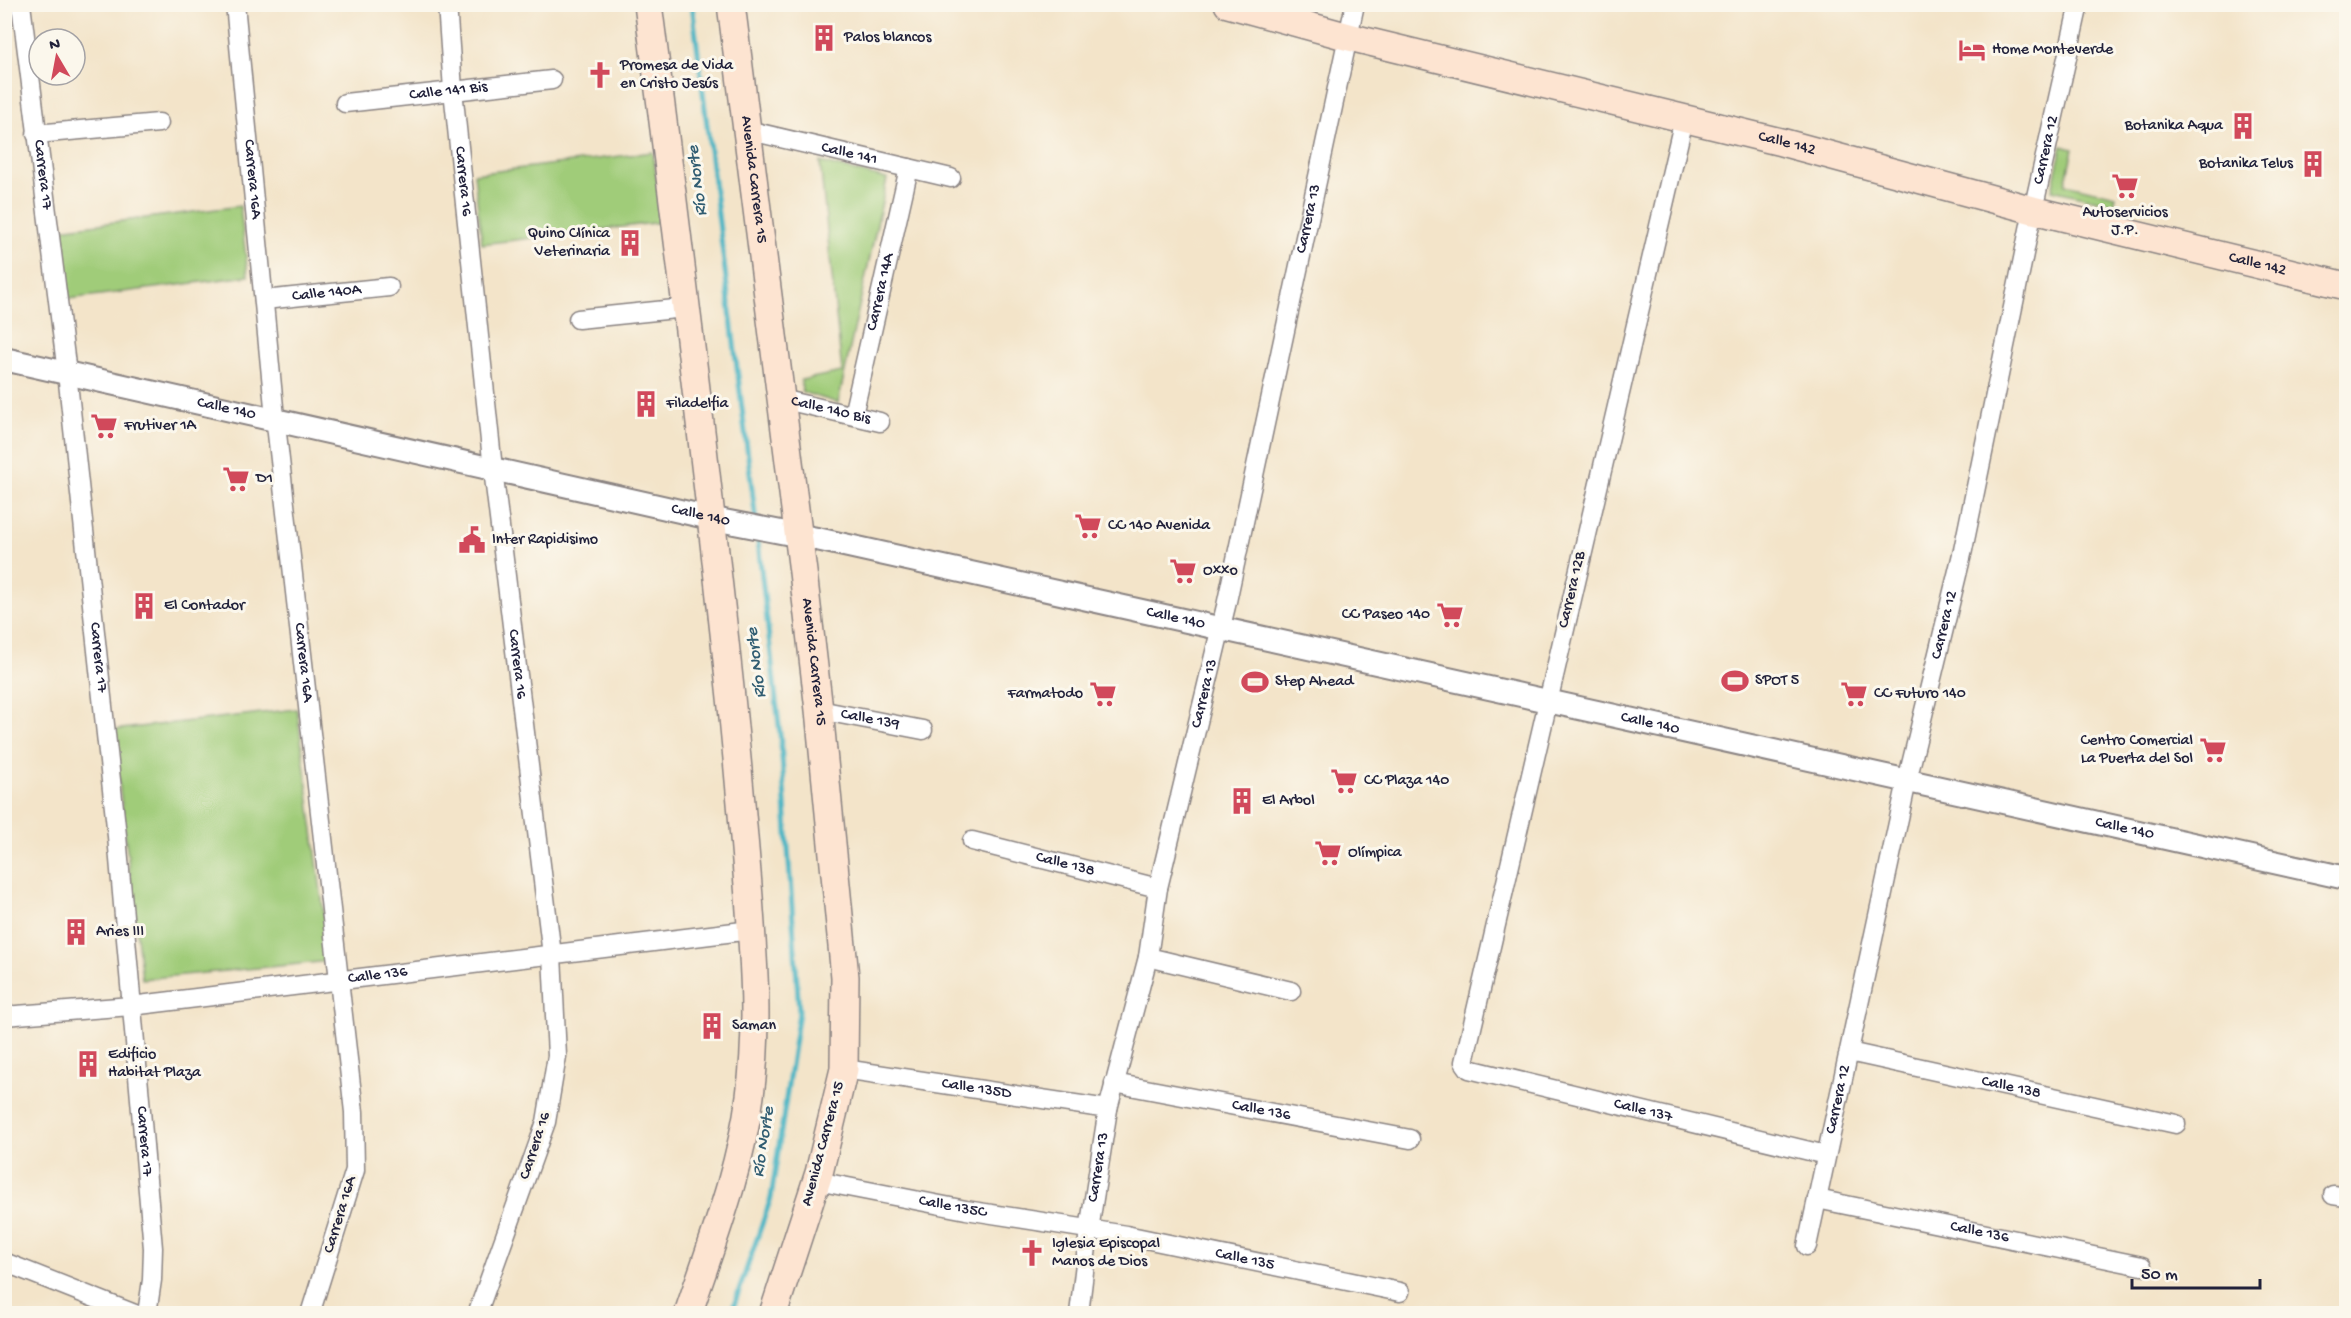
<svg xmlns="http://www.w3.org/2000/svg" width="2351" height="1318" viewBox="0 0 2351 1318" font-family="'Gochi Hand',sans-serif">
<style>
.green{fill:#a0cc79;stroke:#61775a;stroke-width:1.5}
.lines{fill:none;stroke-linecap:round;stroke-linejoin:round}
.stream{stroke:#48b5c4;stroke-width:5}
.minor-casing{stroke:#8a8382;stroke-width:21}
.tertiary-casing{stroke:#8a8382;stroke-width:26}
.secondary-casing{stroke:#8a8382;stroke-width:30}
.minor{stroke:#fff;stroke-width:18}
.tertiary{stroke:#fff;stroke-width:22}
.secondary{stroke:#fde4d1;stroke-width:27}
.labels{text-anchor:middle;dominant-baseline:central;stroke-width:6;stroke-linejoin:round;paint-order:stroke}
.poi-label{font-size:16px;fill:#22223b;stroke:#fbf7ec;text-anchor:start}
.street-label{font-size:16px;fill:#22223b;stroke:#fbf7ec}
.water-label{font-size:18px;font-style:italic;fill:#315d72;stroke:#fbf7ec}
</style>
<rect width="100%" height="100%" fill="#fbf7ec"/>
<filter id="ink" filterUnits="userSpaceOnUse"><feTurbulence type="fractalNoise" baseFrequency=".0167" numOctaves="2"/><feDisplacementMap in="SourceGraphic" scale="12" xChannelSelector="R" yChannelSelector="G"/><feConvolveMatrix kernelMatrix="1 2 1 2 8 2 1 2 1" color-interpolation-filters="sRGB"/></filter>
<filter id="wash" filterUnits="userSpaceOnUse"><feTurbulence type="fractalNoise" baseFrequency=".008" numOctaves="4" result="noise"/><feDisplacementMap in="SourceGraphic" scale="24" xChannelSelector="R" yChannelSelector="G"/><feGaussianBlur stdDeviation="1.35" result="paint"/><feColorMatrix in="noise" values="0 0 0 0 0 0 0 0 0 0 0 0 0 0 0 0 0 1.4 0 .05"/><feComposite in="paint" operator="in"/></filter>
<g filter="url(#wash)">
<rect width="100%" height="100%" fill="#f3e4c9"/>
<!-- green -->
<path class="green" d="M 2062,146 L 2073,149 L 2065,184 L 2116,196 L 2114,204 L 2052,190 Z
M 653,152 L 662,222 L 482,244 L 474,174 Z
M 820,162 L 887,179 L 838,403 L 802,392 L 801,380 L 842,372 Z
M 240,206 L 248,276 L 69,299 L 60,229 Z
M 297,709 L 330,961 L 142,979 L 113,730 Z"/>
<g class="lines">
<!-- stream -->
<path class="stream" d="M 692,4 L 756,521
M 731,1314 L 771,1198 L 799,1012 L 781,743 L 757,533"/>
</g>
</g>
<g filter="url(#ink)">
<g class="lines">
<defs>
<g id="minor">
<path id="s1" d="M 21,4 L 67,373 L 117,836 L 153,1248 L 152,1280 L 147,1314"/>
<path id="s2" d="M 235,4 L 274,407 L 354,1112 L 355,1170 L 310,1314"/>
<path id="s3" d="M 447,4 L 453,90 L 493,469 L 552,955 L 557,1056 L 546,1122 L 477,1314"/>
<path id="s4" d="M 345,103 L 552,80"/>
<path id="s5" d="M 1684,119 L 1464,1062 L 1469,1069 L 1826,1155"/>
<path id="s6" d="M 747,130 L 951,178"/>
<path d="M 36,134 L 159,123"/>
<path id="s7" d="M 264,300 L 389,287"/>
<path d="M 578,319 L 685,308"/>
<path id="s8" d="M 781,399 L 880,422"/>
<path id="s9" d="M 853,415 L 909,168"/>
<path id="s10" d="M 819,710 L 923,730"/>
<path id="s11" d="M 972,841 L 1158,888"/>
<path d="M 1148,957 L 1291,991"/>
<path id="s12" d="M 4,1016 L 131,1006 L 751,930"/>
<path id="s13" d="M 1849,1052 L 2176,1124"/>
<path id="s14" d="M 844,1069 L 1108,1109"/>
<path id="s15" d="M 1114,1083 L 1410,1139"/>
<path id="s16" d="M 817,1181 L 966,1210 L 1126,1235 L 1400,1292"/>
<path d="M 2333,1195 L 2346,1197"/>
<path id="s17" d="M 1817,1199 L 2142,1266"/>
<path id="s18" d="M 1807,1246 L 1907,781 L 1963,550 L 2033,210 L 2079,4"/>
<path d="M 4,1262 L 135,1314"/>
<path id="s19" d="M 1079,1314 L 1089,1230 L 1108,1109 L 1148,957 L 1158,888 L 1226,606 L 1355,4"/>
</g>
<g id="tertiary">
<path id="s20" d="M 4,359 L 724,521 L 817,539 L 2346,878"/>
</g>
<g id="secondary">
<path d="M 648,4 C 677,229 705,454 729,679 C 737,751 743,824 749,897 C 754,964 759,1029 750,1096 C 740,1172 712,1242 688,1314"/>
<path id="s21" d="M 731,4 L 803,572 L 819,710 L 845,977 L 844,1069 L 819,1173 L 773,1314"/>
<path id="s22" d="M 1228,4 L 1349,37 L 1781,142 L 2033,210 L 2346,286"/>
</g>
</defs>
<!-- minor casing -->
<use href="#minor" class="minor-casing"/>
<!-- tertiary casing -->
<use href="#tertiary" class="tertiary-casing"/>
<!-- secondary casing -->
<use href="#secondary" class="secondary-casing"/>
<!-- minor -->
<use href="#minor" class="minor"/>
<!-- tertiary -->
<use href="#tertiary" class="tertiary"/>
<!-- secondary -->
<use href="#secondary" class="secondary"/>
</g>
</g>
<!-- icons -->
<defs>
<symbol id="building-bare" viewBox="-9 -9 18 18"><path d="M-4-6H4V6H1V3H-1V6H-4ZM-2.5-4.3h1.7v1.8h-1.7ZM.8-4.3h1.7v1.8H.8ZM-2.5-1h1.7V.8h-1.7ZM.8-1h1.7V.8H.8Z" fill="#d1495b" stroke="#fbf7ec" stroke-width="2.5" paint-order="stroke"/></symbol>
<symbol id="hotel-bare" viewBox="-9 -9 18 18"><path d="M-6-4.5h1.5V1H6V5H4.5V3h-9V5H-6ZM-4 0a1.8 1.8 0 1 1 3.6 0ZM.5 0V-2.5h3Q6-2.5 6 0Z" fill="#d1495b" stroke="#fbf7ec" stroke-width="2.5" paint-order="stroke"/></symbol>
<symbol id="church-bare" viewBox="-9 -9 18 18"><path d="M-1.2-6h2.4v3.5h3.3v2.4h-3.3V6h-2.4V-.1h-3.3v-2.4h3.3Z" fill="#d1495b" stroke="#fbf7ec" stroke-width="2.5" paint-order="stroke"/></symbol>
<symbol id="supermarket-bare" viewBox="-9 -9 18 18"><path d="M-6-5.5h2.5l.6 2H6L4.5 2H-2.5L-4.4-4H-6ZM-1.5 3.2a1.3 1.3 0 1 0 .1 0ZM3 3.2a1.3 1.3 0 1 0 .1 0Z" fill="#d1495b" stroke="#fbf7ec" stroke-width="2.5" paint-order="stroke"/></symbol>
<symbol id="civic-bare" viewBox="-9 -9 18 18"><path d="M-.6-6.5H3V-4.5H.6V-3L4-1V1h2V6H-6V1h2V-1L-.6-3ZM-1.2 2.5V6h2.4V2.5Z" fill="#d1495b" stroke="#fbf7ec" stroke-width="2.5" paint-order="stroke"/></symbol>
<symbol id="stadium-bare" viewBox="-9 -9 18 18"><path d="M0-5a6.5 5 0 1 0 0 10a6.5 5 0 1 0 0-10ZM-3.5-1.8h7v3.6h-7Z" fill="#d1495b" stroke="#fbf7ec" stroke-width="2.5" paint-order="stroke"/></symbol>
</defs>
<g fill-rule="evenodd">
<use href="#building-bare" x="805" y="19" width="38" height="38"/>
<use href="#hotel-bare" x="1953" y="31" width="38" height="38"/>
<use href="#church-bare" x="581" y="56" width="38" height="38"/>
<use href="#building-bare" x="2224" y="107" width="38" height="38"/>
<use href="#building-bare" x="2294" y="145" width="38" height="38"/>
<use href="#supermarket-bare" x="2106" y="167" width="38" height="38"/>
<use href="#building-bare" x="611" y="224" width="38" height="38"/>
<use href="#building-bare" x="627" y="385" width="38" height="38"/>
<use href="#supermarket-bare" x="85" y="407" width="38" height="38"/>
<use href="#supermarket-bare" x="217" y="460" width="38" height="38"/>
<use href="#supermarket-bare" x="1069" y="507" width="38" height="38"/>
<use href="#civic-bare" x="453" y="521" width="38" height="38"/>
<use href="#supermarket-bare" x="1164" y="552" width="38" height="38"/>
<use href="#building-bare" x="125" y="587" width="38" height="38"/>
<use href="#supermarket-bare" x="1431" y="596" width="38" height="38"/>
<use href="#stadium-bare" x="1716" y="662" width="38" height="38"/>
<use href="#stadium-bare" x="1236" y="663" width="38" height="38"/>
<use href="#supermarket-bare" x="1084" y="675" width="38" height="38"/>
<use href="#supermarket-bare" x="1835" y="675" width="38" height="38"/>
<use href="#supermarket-bare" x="2194" y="731" width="38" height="38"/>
<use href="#supermarket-bare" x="1325" y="762" width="38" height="38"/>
<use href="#building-bare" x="1223" y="782" width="38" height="38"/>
<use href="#supermarket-bare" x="1309" y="834" width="38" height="38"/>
<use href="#building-bare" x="57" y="913" width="38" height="38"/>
<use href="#building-bare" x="693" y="1007" width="38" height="38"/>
<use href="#building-bare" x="69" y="1045" width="38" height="38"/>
<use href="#church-bare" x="1013" y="1234" width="38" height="38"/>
</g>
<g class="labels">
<!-- poi labels -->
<g class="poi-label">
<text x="844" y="38">Palos blancos</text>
<text x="1992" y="50">Home Monteverde</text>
<text x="620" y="66">Promesa de Vida<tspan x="620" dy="18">en Cristo Jesús</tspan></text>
<text x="2223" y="126" text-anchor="end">Botanika Aqua</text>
<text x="2293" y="164" text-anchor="end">Botanika Telus</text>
<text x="2125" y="213" text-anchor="middle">Autoservicios<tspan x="2125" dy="18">J.P.</tspan></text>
<text x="610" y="234" text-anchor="end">Quino Clínica<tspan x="610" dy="18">Veterinaria</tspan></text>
<text x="666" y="404">Filadelfia</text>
<text x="124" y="426">Frutiver 1A</text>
<text x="256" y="479">D1</text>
<text x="1108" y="526">CC 140 Avenida</text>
<text x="492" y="540">Inter Rapidisimo</text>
<text x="1203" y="571">Oxxo</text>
<text x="164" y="606">El Contador</text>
<text x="1430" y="615" text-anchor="end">CC Paseo 140</text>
<text x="1755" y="681">SPOT 5</text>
<text x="1275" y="682">Step Ahead</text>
<text x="1083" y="694" text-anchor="end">Farmatodo</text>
<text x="1874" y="694">CC Futuro 140</text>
<text x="2193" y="741" text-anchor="end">Centro Comercial<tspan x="2193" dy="18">La Puerta del Sol</tspan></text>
<text x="1364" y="781">CC Plaza 140</text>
<text x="1262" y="801">El Arbol</text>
<text x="1348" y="853">Olímpica</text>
<text x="96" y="932">Aries III</text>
<text x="732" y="1026">Saman</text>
<text x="108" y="1055">Edificio<tspan x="108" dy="18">Habitat Plaza</tspan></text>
<text x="1052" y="1244">Iglesia Episcopal<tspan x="1052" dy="18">Manos de Dios</tspan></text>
</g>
<!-- street labels -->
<g class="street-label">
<text stroke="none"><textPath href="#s4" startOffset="104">Calle 141 Bis</textPath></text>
<text stroke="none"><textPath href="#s22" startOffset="576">Calle 142</textPath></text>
<text stroke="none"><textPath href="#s18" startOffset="1122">Carrera 12</textPath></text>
<text stroke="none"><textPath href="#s6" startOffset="105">Calle 141</textPath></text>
<text stroke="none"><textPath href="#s1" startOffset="172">Carrera 17</textPath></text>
<text stroke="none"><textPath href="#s2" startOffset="176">Carrera 16A</textPath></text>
<text stroke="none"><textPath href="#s21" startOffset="177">Avenida Carrera 15</textPath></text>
<text stroke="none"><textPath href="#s3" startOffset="178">Carrera 16</textPath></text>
<text stroke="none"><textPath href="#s19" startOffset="1120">Carrera 13</textPath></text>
<text stroke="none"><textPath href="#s22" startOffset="1062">Calle 142</textPath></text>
<text stroke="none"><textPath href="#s9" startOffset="126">Carrera 14A</textPath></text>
<text stroke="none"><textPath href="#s7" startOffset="63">Calle 140A</textPath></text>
<text stroke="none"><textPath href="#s20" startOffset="228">Calle 140</textPath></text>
<text stroke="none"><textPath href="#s8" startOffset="51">Calle 140 Bis</textPath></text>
<text stroke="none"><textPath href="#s20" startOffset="714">Calle 140</textPath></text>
<text transform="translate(1573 590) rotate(-77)">Carrera 12B</text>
<text stroke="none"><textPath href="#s20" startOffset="1200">Calle 140</textPath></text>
<text stroke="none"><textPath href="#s18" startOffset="636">Carrera 12</textPath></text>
<text stroke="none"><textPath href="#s1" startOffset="658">Carrera 17</textPath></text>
<text stroke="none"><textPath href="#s2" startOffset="662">Carrera 16A</textPath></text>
<text stroke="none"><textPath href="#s21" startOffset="663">Avenida Carrera 15</textPath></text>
<text stroke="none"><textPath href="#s3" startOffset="664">Carrera 16</textPath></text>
<text stroke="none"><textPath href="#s19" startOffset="634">Carrera 13</textPath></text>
<text stroke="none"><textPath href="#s10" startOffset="52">Calle 139</textPath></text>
<text stroke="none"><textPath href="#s20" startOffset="1686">Calle 140</textPath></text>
<text stroke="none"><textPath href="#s20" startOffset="2172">Calle 140</textPath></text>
<text stroke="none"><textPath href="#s11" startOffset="96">Calle 138</textPath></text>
<text stroke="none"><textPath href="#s12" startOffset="376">Calle 136</textPath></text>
<text stroke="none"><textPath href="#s13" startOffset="166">Calle 138</textPath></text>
<text stroke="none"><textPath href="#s14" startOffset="134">Calle 135D</textPath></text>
<text stroke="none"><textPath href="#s18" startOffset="150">Carrera 12</textPath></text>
<text stroke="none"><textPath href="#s15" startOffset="150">Calle 136</textPath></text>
<text stroke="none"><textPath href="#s5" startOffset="1156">Calle 137</textPath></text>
<text stroke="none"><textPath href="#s1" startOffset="1144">Carrera 17</textPath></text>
<text transform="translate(824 1144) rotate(-75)">Avenida Carrera 15</text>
<text transform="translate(536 1146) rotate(-72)">Carrera 16</text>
<text stroke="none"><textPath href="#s19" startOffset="148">Carrera 13</textPath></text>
<text stroke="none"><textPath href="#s16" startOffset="138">Calle 135C</textPath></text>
<text transform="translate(341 1215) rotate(-73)">Carrera 16A</text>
<text stroke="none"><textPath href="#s17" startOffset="166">Calle 136</textPath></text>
<text stroke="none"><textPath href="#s16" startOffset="435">Calle 135</textPath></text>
</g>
<!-- water labels -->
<g class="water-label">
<text transform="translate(698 181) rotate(-97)">Río Norte</text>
<text transform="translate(757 663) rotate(-97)">Río Norte</text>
<text transform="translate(764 1142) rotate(-81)">Río Norte</text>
</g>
</g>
<!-- margin -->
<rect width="2351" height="1318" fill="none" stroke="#fbf7ec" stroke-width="24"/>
<!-- north arrow -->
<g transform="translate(57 57) rotate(350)"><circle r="28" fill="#fbf7ec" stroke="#a4a2a5" stroke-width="1.5"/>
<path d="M0-4.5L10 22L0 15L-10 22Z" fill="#d1495b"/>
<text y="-9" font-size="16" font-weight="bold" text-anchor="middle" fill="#22223b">N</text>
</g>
<!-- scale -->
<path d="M2132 1279v9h128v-9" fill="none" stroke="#22223b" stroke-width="3"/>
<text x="2141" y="1279" font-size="18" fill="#22223b" stroke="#fbf7ec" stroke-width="4.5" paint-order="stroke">50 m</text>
</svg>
